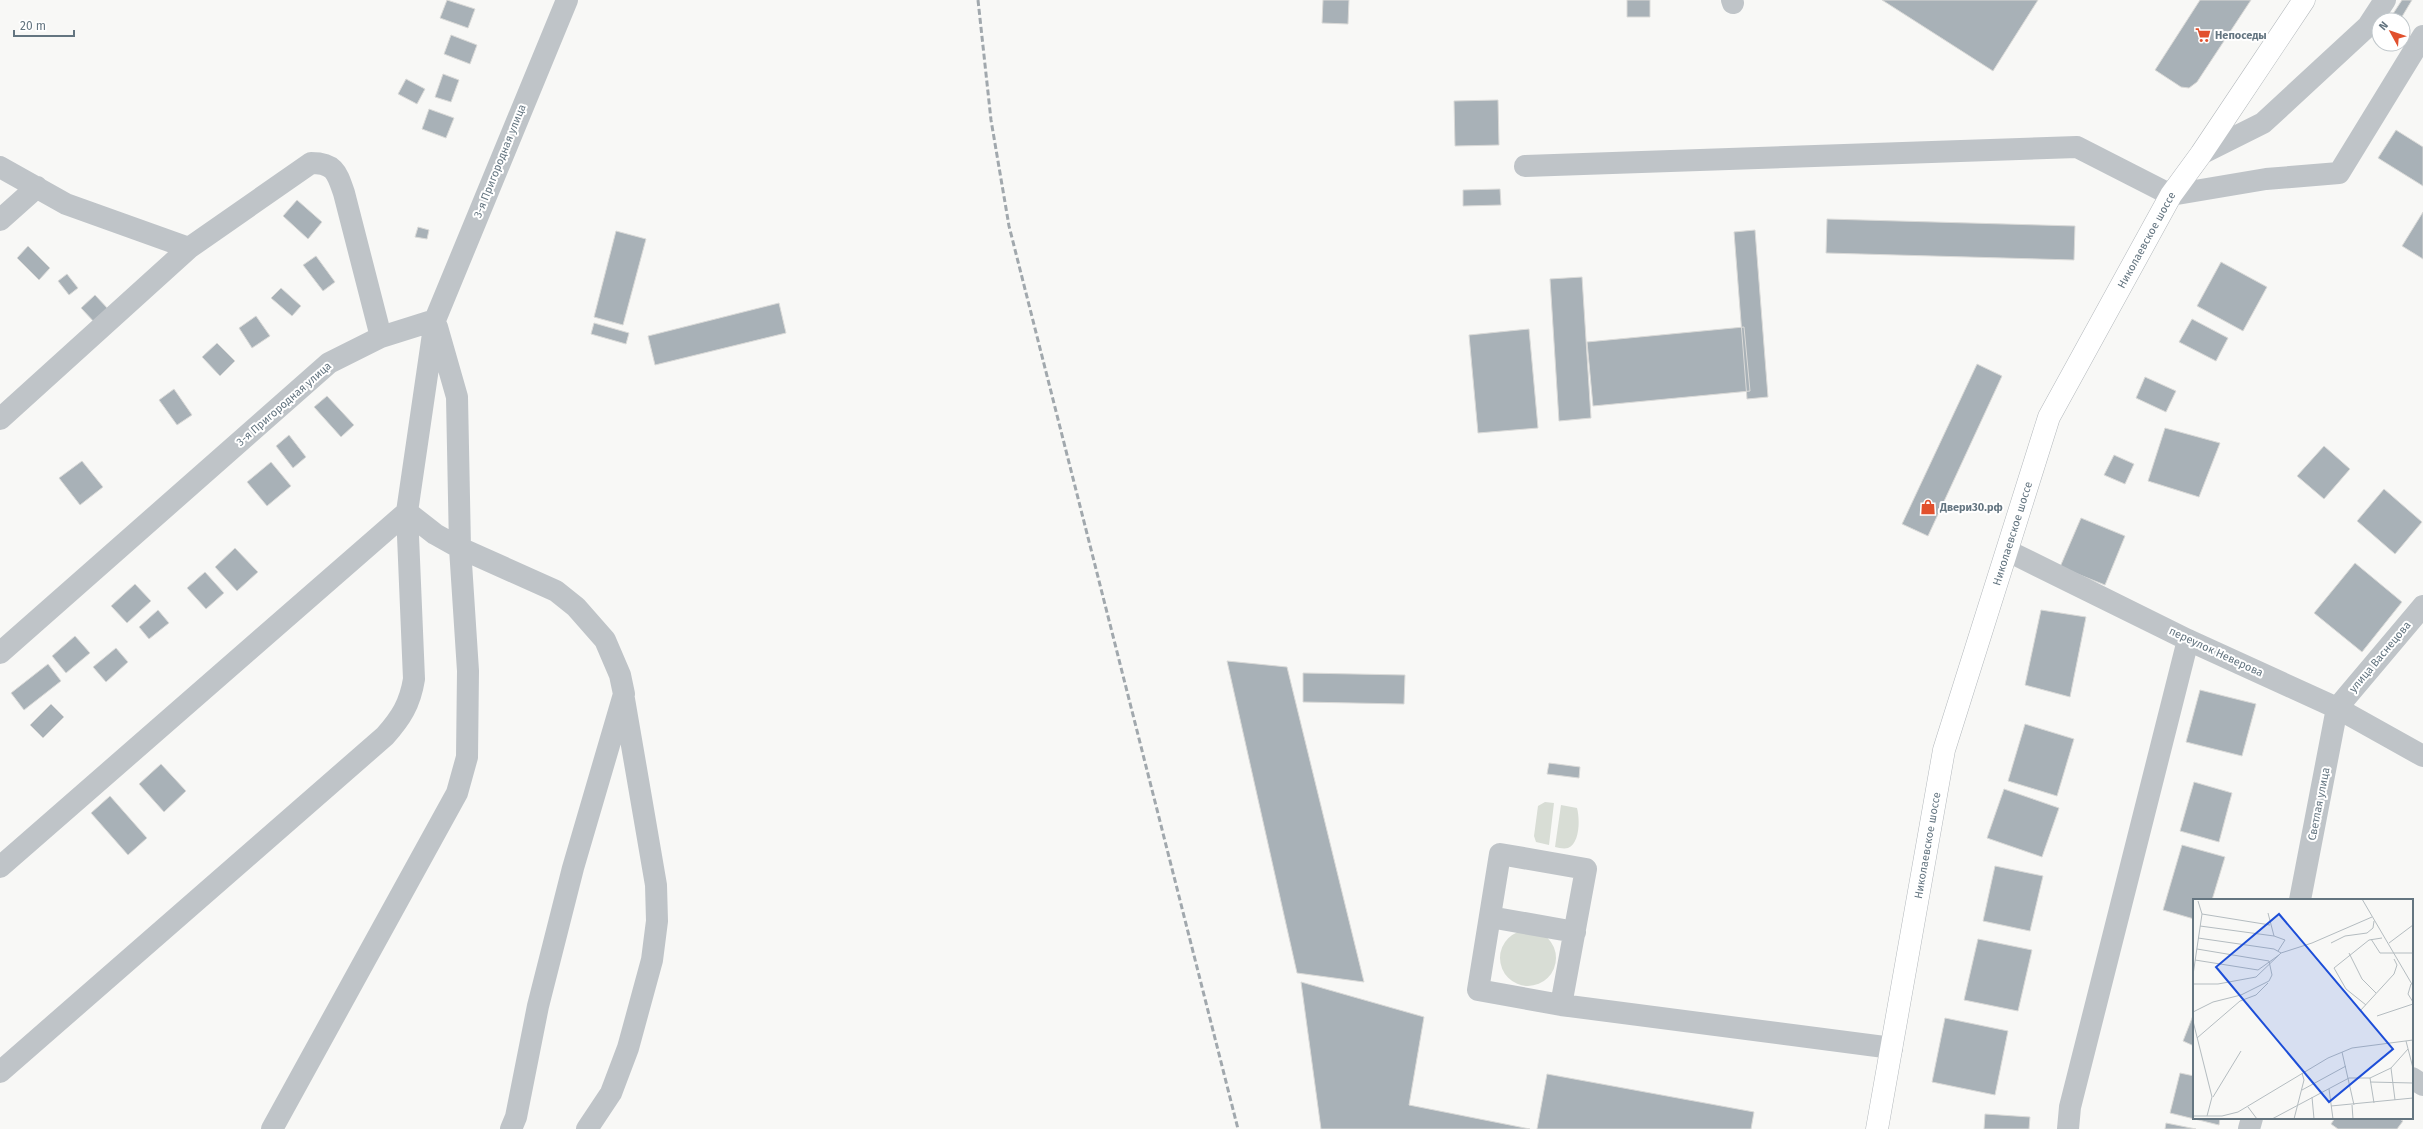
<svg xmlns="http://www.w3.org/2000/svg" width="2423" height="1129" viewBox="0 0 2423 1129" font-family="'Fira Sans',sans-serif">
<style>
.green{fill:#d8ddd5}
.building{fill:#a8b1b7;stroke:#dadad8}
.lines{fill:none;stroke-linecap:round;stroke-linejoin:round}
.major-casing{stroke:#b3b8bc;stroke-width:23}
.minor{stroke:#bfc4c8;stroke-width:22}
.major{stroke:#fff;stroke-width:22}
.rail{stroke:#a1a8ad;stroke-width:3;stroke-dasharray:6 3;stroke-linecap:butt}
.labels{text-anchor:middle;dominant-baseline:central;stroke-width:4;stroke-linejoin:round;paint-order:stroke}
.poi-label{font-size:11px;font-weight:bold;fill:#647580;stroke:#fff;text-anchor:start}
.street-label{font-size:11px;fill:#647580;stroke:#fff}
.inset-road{fill:none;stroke:#b4bcc0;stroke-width:1}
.view{fill:#1d4ed8;fill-opacity:0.15;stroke:#1d4ed8;stroke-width:2}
.inset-edge{fill:none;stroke:#647580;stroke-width:2}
</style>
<rect width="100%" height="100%" fill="#f8f8f6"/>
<!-- green -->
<path class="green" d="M 1545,802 L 1554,803 L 1549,845 L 1536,842 L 1534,836 L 1538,806 Z
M 1561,805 L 1577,808 C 1580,819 1580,843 1568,848 C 1564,849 1559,848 1555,847 Z
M1500 958a28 28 0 1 1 56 0a28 28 0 1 1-56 0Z"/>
<!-- building -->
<path class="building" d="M 447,0 L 475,9 L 468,28 L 440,18 Z
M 1323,0 L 1349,0 L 1348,24 L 1322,23 Z
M 1627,0 L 1650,0 L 1650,17 L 1627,17 Z
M 1882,0 L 2038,0 L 1993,71 Z
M 2200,0 L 2251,0 L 2197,82 L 2189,88 L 2181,87 L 2155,70 Z
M 2402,0 L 2412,0 L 2400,20 L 2389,20 Z
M 451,35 L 477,45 L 470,64 L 444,54 Z
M 443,74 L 459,80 L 451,102 L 435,97 Z
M 406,79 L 425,89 L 417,104 L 398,94 Z
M 1498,100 L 1499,145 L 1455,146 L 1454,101 Z
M 429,109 L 454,118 L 446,138 L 422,129 Z
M 2396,130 L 2423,147 L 2423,186 L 2378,158 Z
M 1500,189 L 1501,205 L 1463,206 L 1463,190 Z
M 297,200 L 322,222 L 308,239 L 283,216 Z
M 2423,212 L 2423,259 L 2402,246 Z
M 1827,219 L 2075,226 L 2074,260 L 1826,253 Z
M 418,227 L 429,230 L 427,239 L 415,237 Z
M 1755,230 L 1768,397 L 1747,399 L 1734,232 Z
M 616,231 L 646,239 L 623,325 L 594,317 Z
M 28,246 L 50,268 L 39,280 L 17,258 Z
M 316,256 L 335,282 L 323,291 L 303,265 Z
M 2221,262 L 2267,287 L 2243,331 L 2197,306 Z
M 67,274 L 78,288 L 69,295 L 58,281 Z
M 1582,277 L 1591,418 L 1559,421 L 1550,279 Z
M 281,288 L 301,306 L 292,316 L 271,298 Z
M 95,295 L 110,311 L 96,324 L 81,308 Z
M 779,303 L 786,333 L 655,365 L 648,336 Z
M 256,316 L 270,336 L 252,348 L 239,328 Z
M 2192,319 L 2228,338 L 2216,361 L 2179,342 Z
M 594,323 L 629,333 L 626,344 L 591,334 Z
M 1744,327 L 1750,391 L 1593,406 L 1587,342 Z
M 1529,329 L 1538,428 L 1478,433 L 1469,335 Z
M 217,343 L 235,361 L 220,376 L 202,357 Z
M 1977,364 L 2002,376 L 1928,536 L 1902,524 Z
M 2145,377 L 2176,391 L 2166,412 L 2136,398 Z
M 174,389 L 192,415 L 177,425 L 159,400 Z
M 327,396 L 354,425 L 341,437 L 314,407 Z
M 2165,428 L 2220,443 L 2199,497 L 2148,481 Z
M 289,435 L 306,457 L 293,468 L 276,446 Z
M 2324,446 L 2350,469 L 2324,499 L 2297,476 Z
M 2114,455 L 2134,464 L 2125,484 L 2104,475 Z
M 82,461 L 103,487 L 80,505 L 59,478 Z
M 271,462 L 291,486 L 267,506 L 247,482 Z
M 2384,489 L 2422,522 L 2395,554 L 2357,521 Z
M 2081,518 L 2125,536 L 2105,585 L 2060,567 Z
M 235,548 L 258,572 L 237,591 L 215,567 Z
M 2355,563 L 2402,602 L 2362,652 L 2314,613 Z
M 205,572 L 224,593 L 206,609 L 187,588 Z
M 135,584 L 151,601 L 127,623 L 111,606 Z
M 158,610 L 169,623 L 149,639 L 139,627 Z
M 2041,610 L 2086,617 L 2070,697 L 2025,685 Z
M 75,636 L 90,653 L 66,673 L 52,656 Z
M 116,648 L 128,662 L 106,682 L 93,667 Z
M 1227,661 L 1287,667 L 1364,982 L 1297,973 Z
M 48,664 L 61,681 L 24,710 L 11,693 Z
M 1303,673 L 1405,675 L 1404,704 L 1303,702 Z
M 2200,690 L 2256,704 L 2242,756 L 2186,742 Z
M 51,704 L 64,717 L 43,738 L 30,725 Z
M 2025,724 L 2074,739 L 2057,796 L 2008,781 Z
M 1549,763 L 1580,767 L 1579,778 L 1547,774 Z
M 161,764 L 186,791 L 164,812 L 139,784 Z
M 2194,782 L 2232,793 L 2219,842 L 2180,831 Z
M 2004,789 L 2059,808 L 2042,857 L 1987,838 Z
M 110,796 L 147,838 L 128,855 L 91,813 Z
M 2182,845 L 2225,857 L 2212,900 L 2194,900 L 2194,919 L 2163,910 Z
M 1995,866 L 2043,876 L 2030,931 L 1983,921 Z
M 1978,939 L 2032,950 L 2018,1011 L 1964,1000 Z
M 1301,982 L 1424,1017 L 1409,1105 L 1530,1129 L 1321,1129 Z
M 2194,1013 L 2194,1046 L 2183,1041 Z
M 1945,1018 L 2008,1031 L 1995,1095 L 1932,1082 Z
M 2180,1073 L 2194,1076 L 2194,1118 L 2220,1118 L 2219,1125 L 2170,1113 Z
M 1547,1074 L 1754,1112 L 1751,1129 L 1537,1129 Z
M 1985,1114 L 2030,1117 L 2029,1129 L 1984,1129 Z
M 2335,1118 L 2398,1118 L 2403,1121 L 2397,1129 L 2338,1129 L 2331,1124 Z
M 2166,1123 L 2196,1129 L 2165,1129 Z"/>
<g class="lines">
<defs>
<g id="major">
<path id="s1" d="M 1877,1129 L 1944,750 L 2049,417 L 2171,195 L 2201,154 L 2304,0"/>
</g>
</defs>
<!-- major casing -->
<use href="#major" class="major-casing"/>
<!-- minor -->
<path class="minor" d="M 1732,0 L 1733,3
M 2201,154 L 2263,123 L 2368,26 L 2385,0
M 1525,166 L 2077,147 L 2171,195 L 2266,179 L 2339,173 L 2423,36
M 0,167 L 66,204 L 189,248 L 0,419
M 0,220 L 37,187
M 189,248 L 311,163 C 335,163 337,173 344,193 L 381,337
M 2008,551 L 2188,640 L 2337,708 L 2423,756
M 0,653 L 329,363 L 381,337 L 435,320 L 567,0
M 0,867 L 407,512 L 435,534 L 460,548 L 556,591 L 576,607 L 605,640 L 620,675 L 624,694 L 573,868 L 538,1006 L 516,1117 L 511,1129
M 2300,900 L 2337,708 L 2423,606
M 1490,917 L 1575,932
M 1561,1005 L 1586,869 L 1500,854 L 1478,990 L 1561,1005 L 1892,1048
M 0,1072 L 385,736 C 401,718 410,704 414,679 L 407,512 L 435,320
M 2412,1078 L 2423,1085
M 272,1129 L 457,793 L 467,757 L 468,671 L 460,548 L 457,397 L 437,327
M 587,1129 L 611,1093 L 628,1048 L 652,960 L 657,921 L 656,885 L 624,699
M 2068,1129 L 2070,1107 L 2188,640
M 2249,1129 L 2252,1118"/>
<!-- major -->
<use href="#major" class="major"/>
<!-- rail -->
<path class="rail" d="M 978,0 L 991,120 L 1009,226 L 1238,1129"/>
</g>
<!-- icons -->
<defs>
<symbol id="supermarket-bare" viewBox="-9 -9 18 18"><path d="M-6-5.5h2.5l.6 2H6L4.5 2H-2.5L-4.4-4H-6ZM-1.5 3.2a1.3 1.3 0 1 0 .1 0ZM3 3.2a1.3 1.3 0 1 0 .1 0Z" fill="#e1502d" stroke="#fff" stroke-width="2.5" paint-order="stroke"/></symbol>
<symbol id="shop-bare" viewBox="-9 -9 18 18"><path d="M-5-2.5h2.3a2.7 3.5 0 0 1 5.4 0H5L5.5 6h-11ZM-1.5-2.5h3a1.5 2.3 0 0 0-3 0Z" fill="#e1502d" stroke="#fff" stroke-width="2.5" paint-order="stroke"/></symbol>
</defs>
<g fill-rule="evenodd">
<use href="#supermarket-bare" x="2192" y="24" width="22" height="22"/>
<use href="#shop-bare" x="1917" y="496" width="22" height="22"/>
</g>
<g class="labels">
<!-- poi labels -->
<g class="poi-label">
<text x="2215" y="35">Непоседы</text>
<text x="1940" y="507">Двери30.рф</text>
</g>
<!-- street labels -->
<g class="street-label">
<text transform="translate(500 161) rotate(-68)">3-я Пригородная улица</text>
<text stroke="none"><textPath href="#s1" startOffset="936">Николаевское шоссе</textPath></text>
<text transform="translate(284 404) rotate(-41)">3-я Пригородная улица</text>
<text stroke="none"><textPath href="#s1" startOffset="612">Николаевское шоссе</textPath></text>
<text transform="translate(2216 652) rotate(25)">переулок Неверова</text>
<text transform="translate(2380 657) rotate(-50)">улица Васнецова</text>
<text transform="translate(2319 804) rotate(-79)">Светлая улица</text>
<text stroke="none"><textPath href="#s1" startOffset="288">Николаевское шоссе</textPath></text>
</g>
</g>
<!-- overview -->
<g transform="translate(2193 899)">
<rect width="220" height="220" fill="#f8f8f6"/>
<path class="inset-road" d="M 169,0 L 220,87M 9,15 L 77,26M 7,27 L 81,37 L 75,14M 81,37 L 92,41 L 85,52M 5,39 L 81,50 L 88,54 L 119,44 L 179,18M 178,40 L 187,54 L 220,54M 138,44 L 152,37 L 174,34 L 180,29 L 181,22M 196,44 L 220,26M 156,54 L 169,80 L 183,94M 2,61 L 65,71 L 86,56M 0,76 L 9,15 L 5,2M 0,85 L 25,85 L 63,78 L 88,54M 218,85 L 215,95 L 220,103M 173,106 L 153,90 L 141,69 L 176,41 L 189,39M 167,112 L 201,75 L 204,66 L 201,60M 0,113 L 20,103 L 48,96 L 76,82 L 79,76 L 76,62 L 4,50M 184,117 L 220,105M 0,122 L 19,198 L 14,217M 4,139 L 47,102 L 63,96 L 75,84M 213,142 L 220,169M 149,153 L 161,206M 198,169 L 202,201M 177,179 L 198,169 L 215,150M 177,179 L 181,204M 177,183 L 220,184M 136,190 L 140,220M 109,191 L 153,167M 20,198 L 48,152M 119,198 L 121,220M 159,206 L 160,220M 138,207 L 220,199M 55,208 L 64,220M 0,217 L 29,217 L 45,213 L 135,159 L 159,149 L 220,141M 79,220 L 156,179 L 177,179M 101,220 L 111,181 L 109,174"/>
<path class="view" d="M 86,15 L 200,150 L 136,203 L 23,68 Z"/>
<rect width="220" height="220" class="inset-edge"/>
</g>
<!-- north arrow -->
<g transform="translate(2391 32) rotate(310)"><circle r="19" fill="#ffffff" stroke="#c1c8cc"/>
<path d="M0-3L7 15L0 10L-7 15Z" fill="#e1502d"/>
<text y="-6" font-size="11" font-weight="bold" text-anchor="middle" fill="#647580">N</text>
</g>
<!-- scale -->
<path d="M14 30v6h60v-6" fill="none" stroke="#647580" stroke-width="2"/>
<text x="20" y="30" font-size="12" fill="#647580" stroke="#ffffff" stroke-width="3" paint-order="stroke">20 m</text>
</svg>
